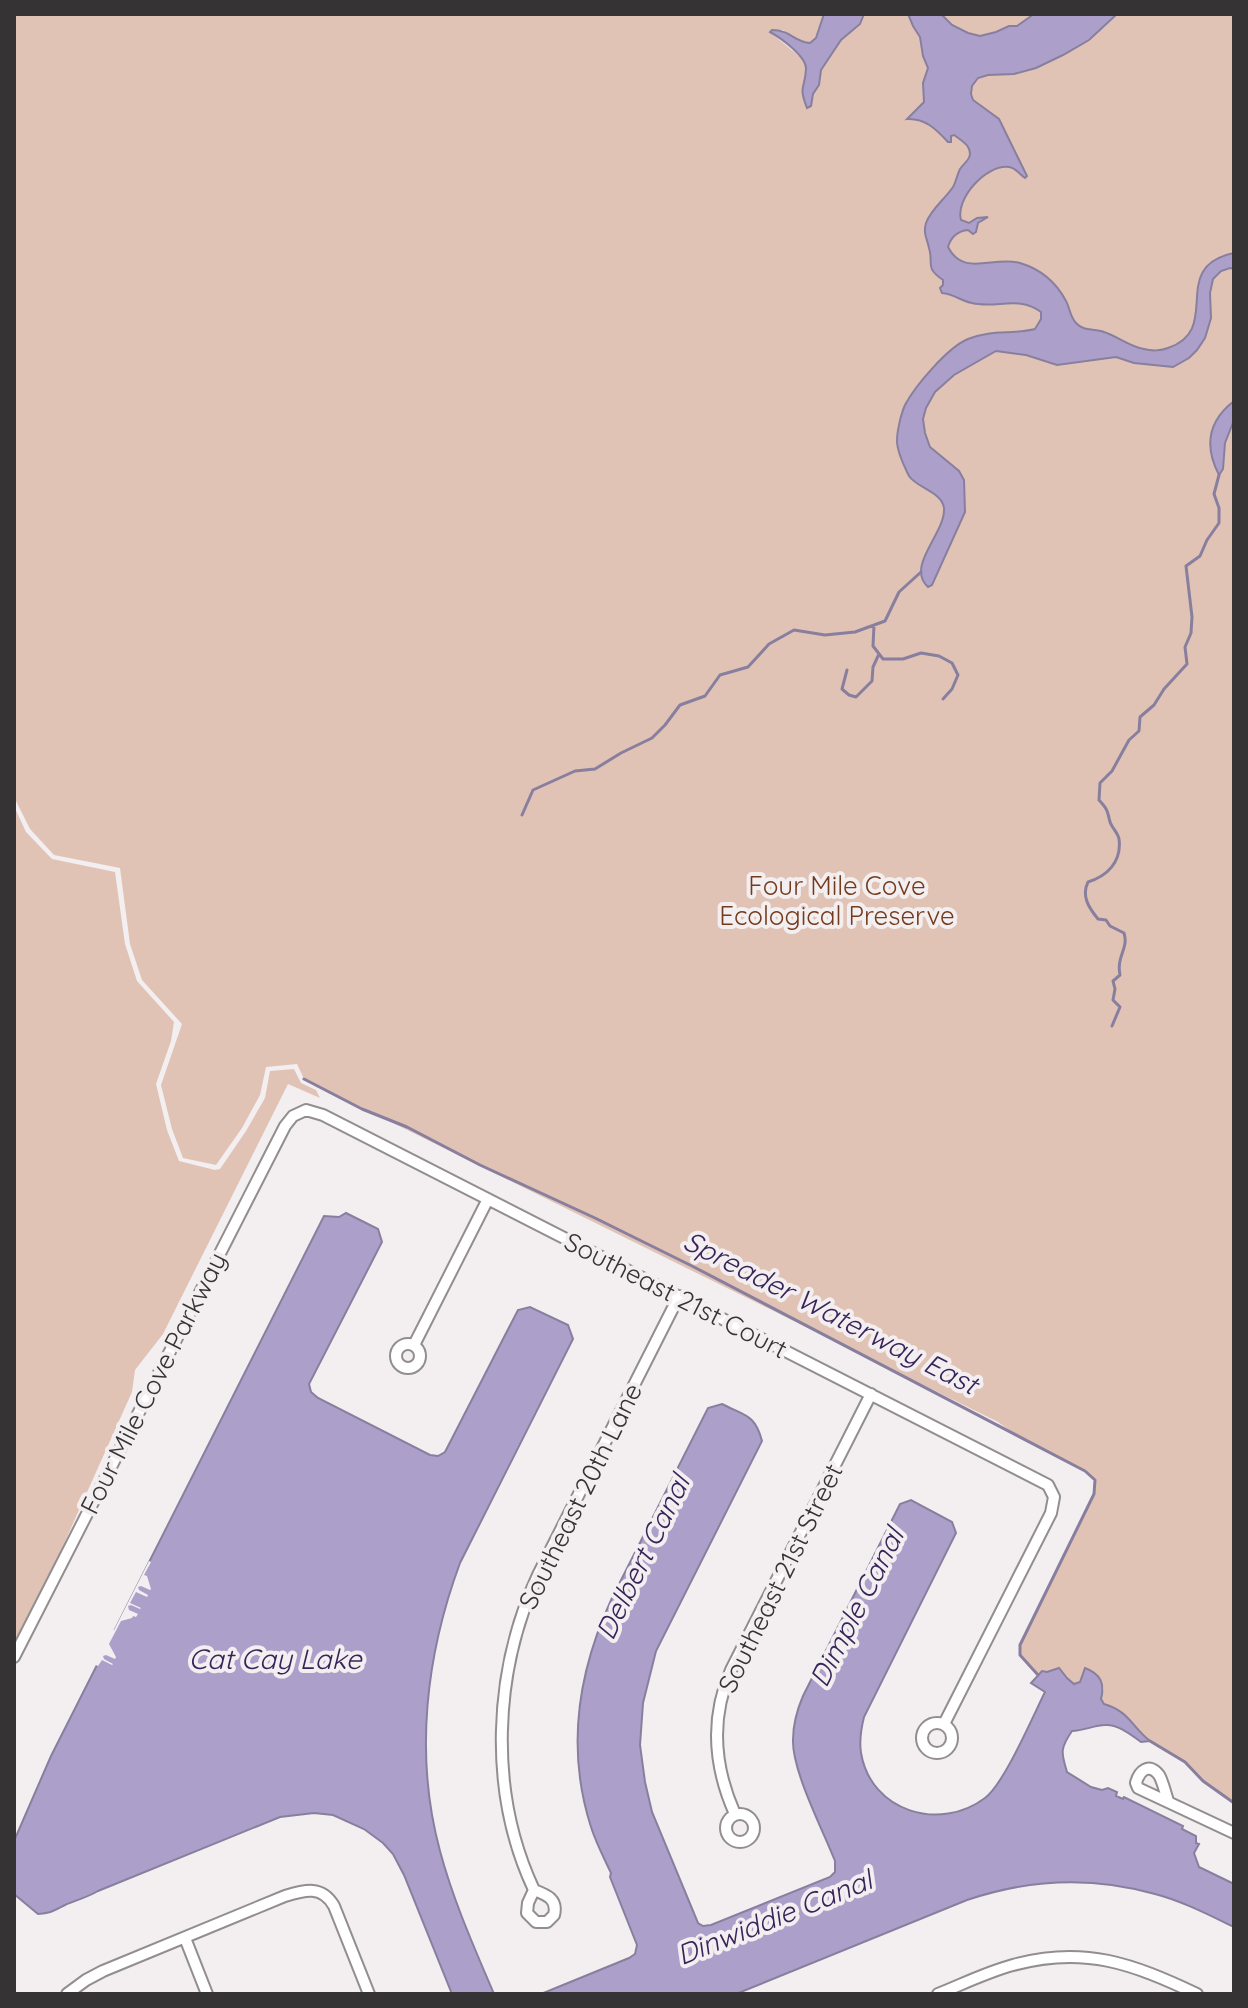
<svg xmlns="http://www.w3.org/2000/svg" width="1248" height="2008" viewBox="0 0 1248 2008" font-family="Quicksand,sans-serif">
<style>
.green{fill:#e1c3b6}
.water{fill:#aca0cb;stroke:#887f9e;stroke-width:2}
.pier{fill:#f3eef0}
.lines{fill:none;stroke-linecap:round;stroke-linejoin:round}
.stream{stroke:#887f9e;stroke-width:3}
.street-casing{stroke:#928e90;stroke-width:14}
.street{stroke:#fff;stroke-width:10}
.labels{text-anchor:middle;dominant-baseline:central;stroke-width:8;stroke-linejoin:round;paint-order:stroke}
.park-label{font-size:26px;fill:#743a1c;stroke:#f3eef0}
.street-label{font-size:26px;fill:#353334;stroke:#f3eef0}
.water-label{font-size:28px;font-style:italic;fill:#382459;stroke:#f3eef0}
</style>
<rect width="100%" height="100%" fill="#f3eef0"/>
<!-- green -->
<path class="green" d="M 14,14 L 824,14 L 816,38 L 810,44 L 804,43 L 783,30 L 771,33 L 804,60 L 806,67 L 834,14 L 1234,14 L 1234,1803 L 1203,1781 L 1185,1762 L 1150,1741 L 1137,1731 L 1133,1722 L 1115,1707 L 1104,1704 L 1101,1699 L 1104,1688 L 1082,1674 L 1080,1682 L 1074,1684 L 1067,1678 L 1042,1671 L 1038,1675 L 1020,1655 L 1020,1645 L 1094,1494 L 1095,1480 L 1085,1471 L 1023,1440 L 998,1422 L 304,1079 L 297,1064 L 266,1067 L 260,1095 L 242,1128 L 216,1165 L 183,1158 L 172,1129 L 161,1085 L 182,1024 L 142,980 L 130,944 L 120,868 L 54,855 L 30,829 L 14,797 Z
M 14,806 L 26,832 L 52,859 L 115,872 L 125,944 L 137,981 L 174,1022 L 171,1041 L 156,1084 L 167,1130 L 179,1161 L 215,1170 L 220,1169 L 246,1131 L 265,1098 L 270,1071 L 294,1069 L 301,1083 L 316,1090 L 320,1098 L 288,1084 L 163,1334 L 135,1370 L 132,1392 L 14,1655 Z"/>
<!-- water -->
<path class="water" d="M 824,14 L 864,14 L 860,24 L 841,40 L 821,70 L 819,85 L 813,94 L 811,106 L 807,108 C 798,85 805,90 806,69 C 807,57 781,38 770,32 L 772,30 C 791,30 794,42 810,43 L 816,38 Z
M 908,14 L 941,14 L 952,25 L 968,33 L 980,36 L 996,32 L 1009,26 L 1017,26 L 1034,14 L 1117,14 L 1089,40 L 1063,55 L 1036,68 L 1014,74 L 988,75 L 978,78 L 972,86 L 971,94 L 973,100 L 999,119 L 1027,176 L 1025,178 C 1019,174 1016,168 1009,167 C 986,164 955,199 961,220 L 969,223 L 977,218 L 988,217 L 978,223 L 976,232 L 973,234 L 968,230 C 957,231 951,237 948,247 C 964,278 994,255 1020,263 C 1040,269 1056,282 1066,301 C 1070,308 1070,317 1076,323 C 1084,332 1094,328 1104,332 C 1117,336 1130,347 1144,349 C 1151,351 1161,351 1168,348 C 1224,329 1167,267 1234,253 L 1234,269 L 1230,268 L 1221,271 L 1213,279 L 1210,293 L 1211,318 L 1205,338 L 1197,350 L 1189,358 L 1173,367 L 1134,363 L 1116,357 L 1057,365 L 1026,355 L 996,351 L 954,375 L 935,392 L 926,408 L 923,419 L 925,433 L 930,447 L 959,471 L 964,480 L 965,512 L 932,585 L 928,587 C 905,566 946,533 944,508 C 942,492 917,488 909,476 C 904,466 897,452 897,441 C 897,431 901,414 905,405 C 915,386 948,347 968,339 C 993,329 1011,335 1035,329 L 1041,319 L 1041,312 C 1019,295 996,309 972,303 C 961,301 954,294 942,293 L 940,288 L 943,285 L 943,280 C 924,267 934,264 929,248 C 927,238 923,234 926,223 C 931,209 945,199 953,187 C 956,182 957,175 960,169 C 965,162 974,157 968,147 C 966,143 958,138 954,135 L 951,136 L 951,142 L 948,142 C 936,129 925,118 907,119 L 924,102 L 923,83 L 928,68 L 923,56 L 920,37 L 913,26 Z
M 1234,401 L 1234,420 L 1225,443 L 1223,469 L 1219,475 C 1204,446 1208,421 1234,401 Z
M 346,1213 L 378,1229 L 382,1242 L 309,1384 L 311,1392 L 318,1398 L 430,1455 L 438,1456 L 445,1452 L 518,1310 L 530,1307 L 568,1325 L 573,1339 L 460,1563 C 426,1655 414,1755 440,1851 C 453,1900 474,1947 494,1994 L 452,1994 L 404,1875 L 393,1854 L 383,1843 L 364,1829 L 333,1815 L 314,1813 L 280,1817 L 98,1891 C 86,1898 76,1900 65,1905 C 53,1911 51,1913 38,1914 L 14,1894 L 14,1841 L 51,1756 L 324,1216 L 339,1217 Z
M 722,1404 C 745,1416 755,1414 762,1441 L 656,1651 L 643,1703 L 640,1745 L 645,1782 L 652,1812 L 698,1923 L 703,1926 L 711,1925 L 830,1877 L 835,1872 L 835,1861 C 823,1830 792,1771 793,1740 C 793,1725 797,1710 803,1696 L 900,1504 L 911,1500 L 952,1522 L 956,1533 L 864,1717 C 861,1729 859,1740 861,1753 C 871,1812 940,1832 985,1798 C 1004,1784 1033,1716 1045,1692 L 1031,1683 L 1042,1671 L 1047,1672 L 1059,1668 L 1067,1678 L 1074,1684 L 1080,1682 L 1085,1668 C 1101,1674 1105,1684 1101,1699 L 1104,1704 C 1129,1711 1132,1727 1150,1741 L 1141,1742 C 1131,1735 1118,1724 1105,1725 C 1094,1725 1084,1731 1072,1731 C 1060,1748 1061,1753 1067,1772 L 1091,1787 L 1102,1790 L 1108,1788 L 1117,1792 L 1116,1796 L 1123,1799 L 1124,1797 L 1183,1826 L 1182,1829 L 1196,1836 L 1196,1843 L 1199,1844 L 1194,1853 L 1199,1867 L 1234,1884 L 1234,1927 C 1209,1915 1182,1901 1155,1894 C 1092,1876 1029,1879 967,1900 L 736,1994 L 541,1994 L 629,1958 L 635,1954 L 637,1945 L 610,1877 L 611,1873 C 604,1858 596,1843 591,1827 C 566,1749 578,1671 612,1598 L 708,1408 Z"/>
<!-- pier -->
<path class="pier" d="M 149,1561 L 151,1562 L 144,1575 L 147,1576 L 151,1589 L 150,1590 L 141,1586 L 138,1587 L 139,1590 L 148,1595 L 147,1597 L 136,1592 L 130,1603 L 141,1608 L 140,1609 L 131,1605 L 128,1606 L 129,1610 L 138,1614 L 136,1617 L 133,1616 L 132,1618 L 121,1621 L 109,1644 L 116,1657 L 115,1659 L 106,1655 L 103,1656 L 104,1659 L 113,1664 L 112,1665 L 102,1660 L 98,1666 L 93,1664 L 101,1650 L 100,1648 L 103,1642 L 105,1642 L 111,1630 L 114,1630 Z"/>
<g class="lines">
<!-- stream -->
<path class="stream" d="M 874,625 L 873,646 L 883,659 L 903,659 L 921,653 L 939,656 L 952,663 L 958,675 L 952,689 L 943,699
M 847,670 L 842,689 L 849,695 L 856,697 L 872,681 L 873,667 L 879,654
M 522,815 L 533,790 L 575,771 L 595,769 L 621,753 L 652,738 L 665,725 L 680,705 L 705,696 L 720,675 L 748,667 L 769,644 L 794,630 L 825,635 L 855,632 L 885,621 L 899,592 L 921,572
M 1112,1026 L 1120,1007 L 1113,1000 L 1115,989 L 1113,981 L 1120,975 C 1116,956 1129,949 1124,933 L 1110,926 L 1106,920 L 1098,919 C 1089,908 1081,896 1088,882 C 1107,876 1122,862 1119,839 C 1118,833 1112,828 1110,822 C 1107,810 1108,810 1099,800 L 1100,783 L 1112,771 L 1129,740 L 1139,731 L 1140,717 L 1154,705 L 1164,689 L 1187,664 L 1185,647 L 1191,633 L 1192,617 L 1186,566 L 1200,556 L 1207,540 L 1219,523 L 1219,508 L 1214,494 L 1219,475
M 304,1079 L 362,1109 L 407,1127 L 480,1165 L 595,1218 L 692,1266 L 1085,1471 L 1095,1480 L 1094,1494 L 1020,1645 L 1020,1655 L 1038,1675
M 1150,1741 L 1185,1762 L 1203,1781 L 1234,1803"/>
<defs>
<path id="street" d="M396 1356a12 12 0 1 1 24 0a12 12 0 1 1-24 0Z
M 414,1345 L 488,1199
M 14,1657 L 285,1126 L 293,1116 L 306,1110 L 323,1115 L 1048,1485 L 1054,1497 L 1051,1513 L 944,1724
M922 1738a15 15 0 1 1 30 0a15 15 0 1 1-30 0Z
M 1168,1801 C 1165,1792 1163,1782 1159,1775 C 1149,1762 1139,1771 1136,1783 L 1138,1788 L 1234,1833
M726 1828a14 14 0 1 1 28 0a14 14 0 1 1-28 0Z
M 735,1814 C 714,1767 710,1718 731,1670 L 871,1394
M 534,1890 C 488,1792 493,1672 538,1575 L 679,1296
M 534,1890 C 547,1895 558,1899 554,1915 L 547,1922 L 536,1922 L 527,1913 L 528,1903 Z
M 185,1938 L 207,1994
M 67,1994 L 86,1980 L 103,1971 L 285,1896 C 305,1890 322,1885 334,1906 L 369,1994
M 938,1994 C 963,1984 987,1972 1013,1965 C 1084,1945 1133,1964 1197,1994"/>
</defs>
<!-- street casing -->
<use href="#street" class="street-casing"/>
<!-- street -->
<use href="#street" class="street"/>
</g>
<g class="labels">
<!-- park labels -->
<g class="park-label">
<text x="837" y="885">Four Mile Cove<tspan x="837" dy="30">Ecological Preserve</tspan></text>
</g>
<!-- street labels -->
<g class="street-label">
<text transform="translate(676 1295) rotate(27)">Southeast 21st Court</text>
<text transform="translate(153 1383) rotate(-63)">Four Mile Cove Parkway</text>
<text transform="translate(580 1496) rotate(-64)">Southeast 20th Lane</text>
<text transform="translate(780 1578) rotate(-64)">Southeast 21st Street</text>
</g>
<!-- water labels -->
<g class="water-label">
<text transform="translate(831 1312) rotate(27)">Spreader Waterway East</text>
<text transform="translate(642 1557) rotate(-64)">Delbert Canal</text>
<text transform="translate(856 1607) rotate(-63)">Dimple Canal</text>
<text x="275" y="1658">Cat Cay Lake</text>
<text transform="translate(774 1917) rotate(-22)">Dinwiddie Canal</text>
</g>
</g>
<!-- border -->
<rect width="1248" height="2008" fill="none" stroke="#353334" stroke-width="32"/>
</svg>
